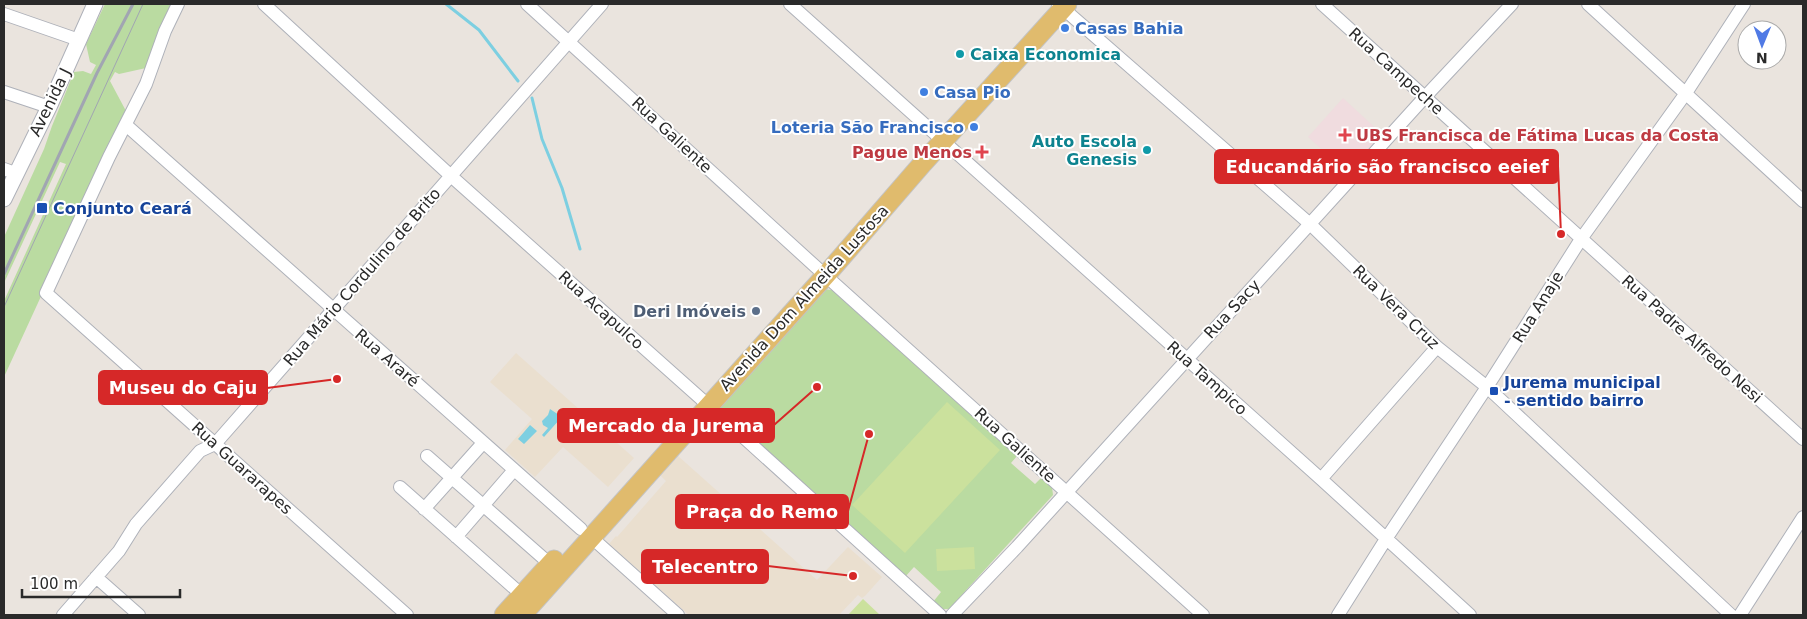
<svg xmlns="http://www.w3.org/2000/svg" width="1807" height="619" viewBox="0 0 1807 619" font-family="'DejaVu Sans',sans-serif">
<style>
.education{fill:#eadfcf}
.medical{fill:#f0dcdf}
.green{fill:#badba1}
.pitch{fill:#cbe19d}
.water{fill:#7dcfe1}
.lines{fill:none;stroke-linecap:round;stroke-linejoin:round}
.stream{stroke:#7dcfe1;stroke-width:3}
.minor-casing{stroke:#aeb1b9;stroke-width:14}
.tertiary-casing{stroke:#aeb1b9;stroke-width:17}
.primary-casing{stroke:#c3c3c3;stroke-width:21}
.minor{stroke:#fff;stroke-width:12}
.tertiary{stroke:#fff;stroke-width:15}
.primary{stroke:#e0bb6d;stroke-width:19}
.tram{stroke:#a1a5b2;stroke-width:1}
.rail{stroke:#a1a5b2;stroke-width:3}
.shop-dot{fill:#3f7fe0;stroke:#fff;stroke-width:2}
.culture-dot{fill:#0f9aa8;stroke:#fff;stroke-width:2}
.health-dot{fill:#e0444e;stroke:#fff;stroke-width:2}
.transit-dot{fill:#1a4fb4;stroke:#fff;stroke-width:2}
.service-dot{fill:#5c6f8a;stroke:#fff;stroke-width:2}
.labels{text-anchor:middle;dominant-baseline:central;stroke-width:4;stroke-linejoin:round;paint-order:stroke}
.shop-label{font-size:16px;font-weight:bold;fill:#366cbe;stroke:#fff;text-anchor:start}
.culture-label{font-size:16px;font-weight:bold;fill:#0d838f;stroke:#fff;text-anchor:start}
.street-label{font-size:16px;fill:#2a2a2a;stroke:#fff}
.health-label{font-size:16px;font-weight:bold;fill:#be3a42;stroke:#fff;text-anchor:start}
.transit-label{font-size:16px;font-weight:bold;fill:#164399;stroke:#fff;text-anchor:start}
.service-label{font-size:16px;font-weight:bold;fill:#4e5e75;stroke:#fff;text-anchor:end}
.leader{fill:none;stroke:#d62828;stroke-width:2}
.callout-dot{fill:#d62828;stroke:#fff;stroke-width:2}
.callout{fill:#d62828;stroke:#d62828;stroke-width:2}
.callout-label{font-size:18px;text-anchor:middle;font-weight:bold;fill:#fff}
</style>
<rect width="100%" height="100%" fill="#eae4de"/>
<!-- education -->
<path class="education" d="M 516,353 L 634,458 L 608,487 L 563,447 L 535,477 L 505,450 L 532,419 L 490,382 Z
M 677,455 L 817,580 L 848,547 L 882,577 L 865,596 L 862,598 L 858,595 L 839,615 L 689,615 L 609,544 L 616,536 L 617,537 L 666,481 L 659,474 Z"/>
<!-- medical -->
<path class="medical" d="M 1343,98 L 1382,134 L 1347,172 L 1308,137 Z"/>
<!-- green -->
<path class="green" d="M 105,4 L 175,4 L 146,68 L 119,74 L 115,72 L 110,81 L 126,111 L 4,377 L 4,301 L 66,164 L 60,162 L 4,283 L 4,237 L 44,149 L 52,126 L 74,72 L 83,71 L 91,74 L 96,65 L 90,62 L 86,44 Z
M 821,289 L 832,290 L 1017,456 L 1011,463 L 1035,484 L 1041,478 L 1052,487 L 1053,495 L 949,609 L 941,609 L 933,602 L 941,592 L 914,567 L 905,577 L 721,411 L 718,404 Z"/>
<!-- pitch -->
<path class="pitch" d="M 947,402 L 1000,450 L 905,553 L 852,505 Z
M 974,547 L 975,569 L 937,571 L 936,549 Z
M 863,599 L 880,615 L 848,615 Z"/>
<!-- water -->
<path class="water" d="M 550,409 L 559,415 L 560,419 L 544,437 L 542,435 L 548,428 L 543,425 L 542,421 L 548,415 Z
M 530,425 L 537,431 L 524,444 L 518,439 Z"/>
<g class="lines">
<!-- stream -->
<path class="stream" d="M 446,4 L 479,30 L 518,81
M 532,98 L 542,139 L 562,188 L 580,249"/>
<defs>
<path id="minor" d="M 178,4 L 165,31 L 146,84 L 109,157 L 46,293 L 407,615
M 264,4 L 451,176 L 699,397 L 940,615
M 527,4 L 816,267 L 1203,615
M 790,4 L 1321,479 L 1470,615
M 1058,4 L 1310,224 L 1437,347 L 1487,387 L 1731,615
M 1322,4 L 1803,439
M 1588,4 L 1803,201
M 4,14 L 79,40
M 4,92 L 49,107
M 126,125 L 581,529
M 4,169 L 15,173
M 427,456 L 550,564
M 1321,479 L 1437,347
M 400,487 L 522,595
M 424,509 L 483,443
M 456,537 L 514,470
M 591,537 L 678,615
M 96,577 L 139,615
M 63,615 L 119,551 L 136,524 L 200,451 L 215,444 L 602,4
M 952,615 L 1017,547 L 1424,98 L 1512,4
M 1338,615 L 1386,539 L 1487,387 L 1581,239 L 1686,93 L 1744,4
M 1740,615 L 1803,517"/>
<path id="tertiary" d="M 4,199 L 49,107 L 95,4"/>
<path id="primary" d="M 504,615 L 554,560
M 522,615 L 826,275 L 923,163 L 1067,4"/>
</defs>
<!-- minor casing -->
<use href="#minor" class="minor-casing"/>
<!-- tertiary casing -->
<use href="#tertiary" class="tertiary-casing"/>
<!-- primary casing -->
<use href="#primary" class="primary-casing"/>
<!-- minor -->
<use href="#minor" class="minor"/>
<!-- tertiary -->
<use href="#tertiary" class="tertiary"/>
<!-- primary -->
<use href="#primary" class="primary"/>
<!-- tram -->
<path class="tram" d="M 4,307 L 143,4"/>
<!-- rail -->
<path class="rail" d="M 4,274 L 97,73 L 133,4"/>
</g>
<!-- markers -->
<g class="shop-dot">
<circle cx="1065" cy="28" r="5"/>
<circle cx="924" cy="92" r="5"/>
<circle cx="974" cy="127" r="5"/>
</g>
<g class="culture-dot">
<circle cx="960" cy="54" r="5"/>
<circle cx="1147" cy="150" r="5"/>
</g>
<g class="health-dot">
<path d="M1342.5 127.5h5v5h5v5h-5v5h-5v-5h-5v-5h5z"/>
<path d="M979.5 144.5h5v5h5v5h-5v5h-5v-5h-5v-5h5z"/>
</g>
<g class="transit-dot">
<rect x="36" y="202" width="12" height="12" rx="2.5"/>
<rect x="1489" y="386" width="10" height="10" rx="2.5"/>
</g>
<circle class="service-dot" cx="756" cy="311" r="5"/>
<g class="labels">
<!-- shop labels -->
<g class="shop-label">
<text x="1075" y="28">Casas Bahia</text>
<text x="934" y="92">Casa Pio</text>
<text x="964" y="127" text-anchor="end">Loteria São Francisco</text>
</g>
<!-- culture labels -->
<g class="culture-label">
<text x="970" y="54">Caixa Economica</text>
<text x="1137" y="141" text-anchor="end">Auto Escola<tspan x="1137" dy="18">Genesis</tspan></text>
</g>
<!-- street labels -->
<g class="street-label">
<text transform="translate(1396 71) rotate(42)">Rua Campeche</text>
<text transform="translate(50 102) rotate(-64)">Avenida J</text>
<text transform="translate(672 135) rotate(43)">Rua Galiente</text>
<text transform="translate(362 277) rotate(-49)">Rua Mário Cordulino de Brito</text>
<text transform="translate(804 298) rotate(-48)">Avenida Dom Almeida Lustosa</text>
<text transform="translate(1396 307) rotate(44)">Rua Vera Cruz</text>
<text transform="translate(1538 307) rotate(-58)">Rua Anaje</text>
<text transform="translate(1232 309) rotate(-47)">Rua Sacy</text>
<text transform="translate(601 310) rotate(42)">Rua Acapulco</text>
<text transform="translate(1692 339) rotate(42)">Rua Padre Alfredo Nesi</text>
<text transform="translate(387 358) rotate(41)">Rua Araré</text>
<text transform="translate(1207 378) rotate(42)">Rua Tampico</text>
<text transform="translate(1015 445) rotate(42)">Rua Galiente</text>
<text transform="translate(242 468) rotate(42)">Rua Guararapes</text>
</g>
<!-- health labels -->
<g class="health-label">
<text x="1356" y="135">UBS Francisca de Fátima Lucas da Costa</text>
<text x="972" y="152" text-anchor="end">Pague Menos</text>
</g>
<!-- transit labels -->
<g class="transit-label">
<text x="53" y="208">Conjunto Ceará</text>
<text x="1504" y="382">Jurema municipal<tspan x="1504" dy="18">- sentido bairro</tspan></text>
</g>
<!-- service labels -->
<g class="service-label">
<text x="746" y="311">Deri Imóveis</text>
</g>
</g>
<!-- callouts -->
<path class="leader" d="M1561 234L1558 166M337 379L267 388M817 387L774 425M869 434L848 511M853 576L768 566"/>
<g class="callout-dot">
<circle cx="1561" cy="234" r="5"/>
<circle cx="337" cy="379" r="5"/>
<circle cx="817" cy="387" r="5"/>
<circle cx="869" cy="434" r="5"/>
<circle cx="853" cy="576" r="5"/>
</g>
<g class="callout">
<rect x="1215" y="150" width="343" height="33" rx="5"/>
<rect x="99" y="371" width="168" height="33" rx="5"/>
<rect x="558" y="409" width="216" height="33" rx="5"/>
<rect x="676" y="495" width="172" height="33" rx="5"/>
<rect x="642" y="550" width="126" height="33" rx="5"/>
</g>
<g class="callout-label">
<text x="1387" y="173">Educandário são francisco eeief</text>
<text x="183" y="394">Museu do Caju</text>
<text x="666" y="432">Mercado da Jurema</text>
<text x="762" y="518">Praça do Remo</text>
<text x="705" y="573">Telecentro</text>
</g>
<!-- border -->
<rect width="1807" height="619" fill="none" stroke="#2a2a2a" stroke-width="10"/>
<!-- north arrow -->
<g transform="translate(1762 45) rotate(181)"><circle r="24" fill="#ffffff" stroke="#aaaaaa"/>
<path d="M0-4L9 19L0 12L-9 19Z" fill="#507ae5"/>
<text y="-8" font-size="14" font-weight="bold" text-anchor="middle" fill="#2a2a2a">N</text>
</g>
<!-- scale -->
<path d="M22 589v8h158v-8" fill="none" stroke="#2a2a2a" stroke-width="2.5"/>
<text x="30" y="589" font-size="15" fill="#2a2a2a" stroke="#ffffff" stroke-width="4" paint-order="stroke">100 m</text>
</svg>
